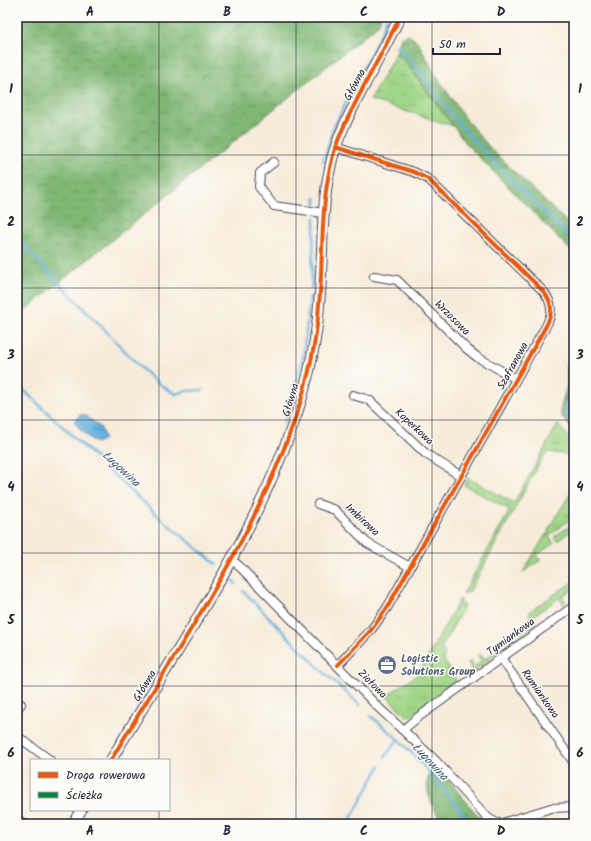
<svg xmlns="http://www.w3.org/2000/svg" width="591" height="841" viewBox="0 0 591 841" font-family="Kalam,sans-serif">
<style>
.grass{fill:url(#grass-tufts);stroke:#617c61}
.forest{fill:url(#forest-crowns);stroke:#516c58}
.water{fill:url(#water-ripples);stroke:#436a8c}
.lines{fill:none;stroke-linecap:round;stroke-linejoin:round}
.stream{stroke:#64b1de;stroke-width:2.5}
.minor-casing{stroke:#424053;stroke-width:10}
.tertiary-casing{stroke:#424053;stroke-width:12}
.minor{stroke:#fff;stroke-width:8}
.tertiary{stroke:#fff;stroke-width:10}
.quiet{stroke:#00873e;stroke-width:3;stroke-dasharray:6 3;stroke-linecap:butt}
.cycleway-casing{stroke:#fdfcf7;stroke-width:6}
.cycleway{stroke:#e8590c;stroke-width:4}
.grid{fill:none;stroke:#22223b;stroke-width:1;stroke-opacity:0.55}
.labels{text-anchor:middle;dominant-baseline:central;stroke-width:3;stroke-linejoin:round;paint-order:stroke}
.street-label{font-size:11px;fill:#22223b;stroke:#fdfcf7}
.service-label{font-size:11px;font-weight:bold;fill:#4e5e75;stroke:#fdfcf7;text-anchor:start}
.water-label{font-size:12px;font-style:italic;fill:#3c5b7c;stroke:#fdfcf7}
.neatline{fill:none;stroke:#22223b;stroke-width:1.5}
.grid-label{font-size:13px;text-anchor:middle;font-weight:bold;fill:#22223b}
</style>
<defs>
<pattern id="grass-tufts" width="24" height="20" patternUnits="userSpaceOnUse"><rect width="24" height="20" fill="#a0d687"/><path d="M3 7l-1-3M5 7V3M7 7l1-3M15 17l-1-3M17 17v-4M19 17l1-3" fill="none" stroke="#8ab775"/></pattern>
<pattern id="forest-crowns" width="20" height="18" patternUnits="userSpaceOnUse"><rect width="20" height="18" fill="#80b774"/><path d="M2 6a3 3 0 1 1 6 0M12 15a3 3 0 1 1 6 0" fill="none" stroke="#689460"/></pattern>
<pattern id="water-ripples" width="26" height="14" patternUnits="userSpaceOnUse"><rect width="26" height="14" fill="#64b1de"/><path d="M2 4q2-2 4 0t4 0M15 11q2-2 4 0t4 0" fill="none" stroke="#5290b5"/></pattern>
</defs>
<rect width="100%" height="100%" fill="#fdfcf7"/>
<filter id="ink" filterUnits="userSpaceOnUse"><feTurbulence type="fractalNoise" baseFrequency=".025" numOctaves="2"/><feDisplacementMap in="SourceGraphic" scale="8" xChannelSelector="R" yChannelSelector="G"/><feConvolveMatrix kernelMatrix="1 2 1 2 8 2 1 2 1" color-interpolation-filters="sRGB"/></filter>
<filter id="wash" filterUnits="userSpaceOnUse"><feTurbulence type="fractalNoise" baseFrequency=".012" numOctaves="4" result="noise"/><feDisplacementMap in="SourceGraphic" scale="16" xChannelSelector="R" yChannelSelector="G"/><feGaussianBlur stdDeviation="0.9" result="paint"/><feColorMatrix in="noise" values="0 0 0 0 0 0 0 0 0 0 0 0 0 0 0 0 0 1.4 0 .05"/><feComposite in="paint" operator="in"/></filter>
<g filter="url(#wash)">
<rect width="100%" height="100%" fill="#f7ecda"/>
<!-- grass -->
<path class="grass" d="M 396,53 L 406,63 L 453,126 L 370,100 Z
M 558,424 L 574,446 L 569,455 L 548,452 L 543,457 L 470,591 L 463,594 L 510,510 L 464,485 L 468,478 L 514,503 Z
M 573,489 L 574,516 L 549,536 L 554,543 L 537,555 L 541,560 L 523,572 L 546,534 L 548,535 L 549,531 L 548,530 Z
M 571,525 L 574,529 L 557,541 L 554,537 Z
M 574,581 L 574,588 L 562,596 L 566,602 L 563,604 L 559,598 L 532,617 L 536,623 L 534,628 L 466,677 L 464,675 L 471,668 L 468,663 L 470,661 L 474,667 L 482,661 L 478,656 L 481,654 L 485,659 L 534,625 L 530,619 L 530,611 Z
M 460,599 L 464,607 L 441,648 L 445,655 L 443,659 L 457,682 L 408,718 L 386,696 L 418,674 Z"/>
<!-- forest -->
<path class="forest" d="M 17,17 L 381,17 L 378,25 L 17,317 Z
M 407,34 L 418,42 L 434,72 L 464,117 L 491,149 L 574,229 L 574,254 L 469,147 L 406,63 L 396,53 L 401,38 Z
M 574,355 L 574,432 L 562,417 L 560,411 L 567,385 L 567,365 Z
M 437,767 L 480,818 L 490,824 L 442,824 C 433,804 420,788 432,768 Z"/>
<!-- water -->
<path class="water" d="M 80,415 L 85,415 L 101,428 L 104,439 L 96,443 L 82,432 L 74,421 Z"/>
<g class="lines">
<!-- stream -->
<path class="stream" d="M 396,45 C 420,67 436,96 457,121 C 493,163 534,203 574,241
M 323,161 L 334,126 L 381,33 L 387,17
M 316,205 L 316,198
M 17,238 C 45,270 75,299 104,329 C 127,352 147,380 176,394 L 185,391 L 203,390
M 311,289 L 315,217
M 574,362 L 571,366 L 570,390 L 564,410 L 574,425
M 17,384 L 158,516 L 216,564
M 284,423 L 303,356 L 310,297
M 228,576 L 236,584
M 243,591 L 318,667 L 360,705
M 371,716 L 398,739 L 425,767 L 472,824
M 385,757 L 398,739
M 348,824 L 380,766"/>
</g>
</g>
<g filter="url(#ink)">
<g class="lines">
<defs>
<path id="minor" d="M 335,147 L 414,172 L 428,179 L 543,291 C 553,303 553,313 546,326 L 387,608 L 371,630 L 338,665
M 274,162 L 260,173 L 259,187 L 274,206 L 324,213
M 374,276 L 397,280 L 467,349 L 477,357 L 516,379
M 353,395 L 369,400 L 426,454 L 461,476
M 318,504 L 335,510 L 367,543 L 410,567
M 231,560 L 237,564 L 379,708 L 436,761 L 488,818 L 497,823 L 502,823 L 551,808 L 574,807
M 501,658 L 574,763
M 17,709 L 21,704
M 404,729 L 417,718 L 574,606
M 17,736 L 50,760
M 17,818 L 24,824"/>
<path id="tertiary" d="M 111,760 C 181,642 262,529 302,397 C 312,364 318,329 320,293 C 323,251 321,209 330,168 C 336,137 352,110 366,82 C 378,60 389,39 400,17
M 73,824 L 81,810"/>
</defs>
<!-- minor casing -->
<use href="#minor" class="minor-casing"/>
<!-- tertiary casing -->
<use href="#tertiary" class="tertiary-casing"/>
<!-- minor -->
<use href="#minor" class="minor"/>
<!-- tertiary -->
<use href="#tertiary" class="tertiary"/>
<!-- quiet -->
<path class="quiet" d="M 497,823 L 497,824"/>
<defs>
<path id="cycleway" d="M 335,147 L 414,172 L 428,179 L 543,291 C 553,303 553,313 546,326 L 387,608 L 371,630 L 338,665
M 111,760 C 181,642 262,529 302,397 C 312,364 318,329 320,293 C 323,251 321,209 330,168 C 336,137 352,110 366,82 C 378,60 389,39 400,17"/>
</defs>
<!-- cycleway casing -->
<use href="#cycleway" class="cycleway-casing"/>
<!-- cycleway -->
<use href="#cycleway" class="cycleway"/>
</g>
</g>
<!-- grid -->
<path class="grid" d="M 159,17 L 159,760M 296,17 L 296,824M 432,17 L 432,824M 17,155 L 574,155M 17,288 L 574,288M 17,420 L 574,420M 17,553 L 574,553M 17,686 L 574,686M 159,810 L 159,824"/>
<!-- icons -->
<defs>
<symbol id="office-disc" viewBox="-11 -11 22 22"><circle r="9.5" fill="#5c6f8a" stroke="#fdfcf7"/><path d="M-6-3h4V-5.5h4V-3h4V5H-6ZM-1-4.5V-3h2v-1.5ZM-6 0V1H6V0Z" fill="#fff"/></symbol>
</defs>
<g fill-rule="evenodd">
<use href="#office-disc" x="376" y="654" width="22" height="22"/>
</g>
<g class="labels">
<!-- street labels -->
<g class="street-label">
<text transform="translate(355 85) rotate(-62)">Główna</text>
<text transform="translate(452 318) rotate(45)">Wrzosowa</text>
<text transform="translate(513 366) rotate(-61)">Szafranowa</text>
<text transform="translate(291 400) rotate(-73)">Główna</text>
<text transform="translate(414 427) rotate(43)">Koperkowa</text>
<text transform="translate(362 520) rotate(43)">Imbirowa</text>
<text transform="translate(511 637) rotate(-36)">Tymiankowa</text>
<text transform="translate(372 684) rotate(45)">Ziołowa</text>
<text transform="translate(145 686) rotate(-59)">Główna</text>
<text transform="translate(540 694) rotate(55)">Rumiankowa</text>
</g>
<!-- service labels -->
<g class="service-label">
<text x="401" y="659">Logistic<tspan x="401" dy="13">Solutions Group</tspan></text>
</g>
<!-- water labels -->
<g class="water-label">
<text transform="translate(121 469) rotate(43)">Ługowina</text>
<text transform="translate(430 762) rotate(47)">Ługowina</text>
</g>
</g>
<!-- margin -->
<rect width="591" height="841" fill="none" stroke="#fdfcf7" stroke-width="44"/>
<!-- legend -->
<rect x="30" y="759" width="140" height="52" fill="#fdfcf7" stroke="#a5a5ac"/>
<rect x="38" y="772" width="20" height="6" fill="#e8590c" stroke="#a5a5ac"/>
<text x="66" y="779" font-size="12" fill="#22223b">Droga rowerowa</text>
<rect x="38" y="792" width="20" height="6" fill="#00873e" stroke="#a5a5ac"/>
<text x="66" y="799" font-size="12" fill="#22223b">Ścieżka</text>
<!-- scale -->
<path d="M433 48v6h67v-6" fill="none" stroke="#22223b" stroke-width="2"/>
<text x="439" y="48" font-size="12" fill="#22223b" stroke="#fdfcf7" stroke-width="3" paint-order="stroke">50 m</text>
<rect x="22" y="22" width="547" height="797" class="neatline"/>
<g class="grid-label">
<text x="90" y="16">A</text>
<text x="227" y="16">B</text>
<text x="364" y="16">C</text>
<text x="501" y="16">D</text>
<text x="11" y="93">1</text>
<text x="580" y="93">1</text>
<text x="11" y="226">2</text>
<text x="580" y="226">2</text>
<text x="11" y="359">3</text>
<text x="580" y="359">3</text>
<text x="11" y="491">4</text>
<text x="580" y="491">4</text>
<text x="11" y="624">5</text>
<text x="580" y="624">5</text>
<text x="11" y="757">6</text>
<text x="580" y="757">6</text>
<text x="90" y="835">A</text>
<text x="227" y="835">B</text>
<text x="364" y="835">C</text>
<text x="501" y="835">D</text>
</g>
</svg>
